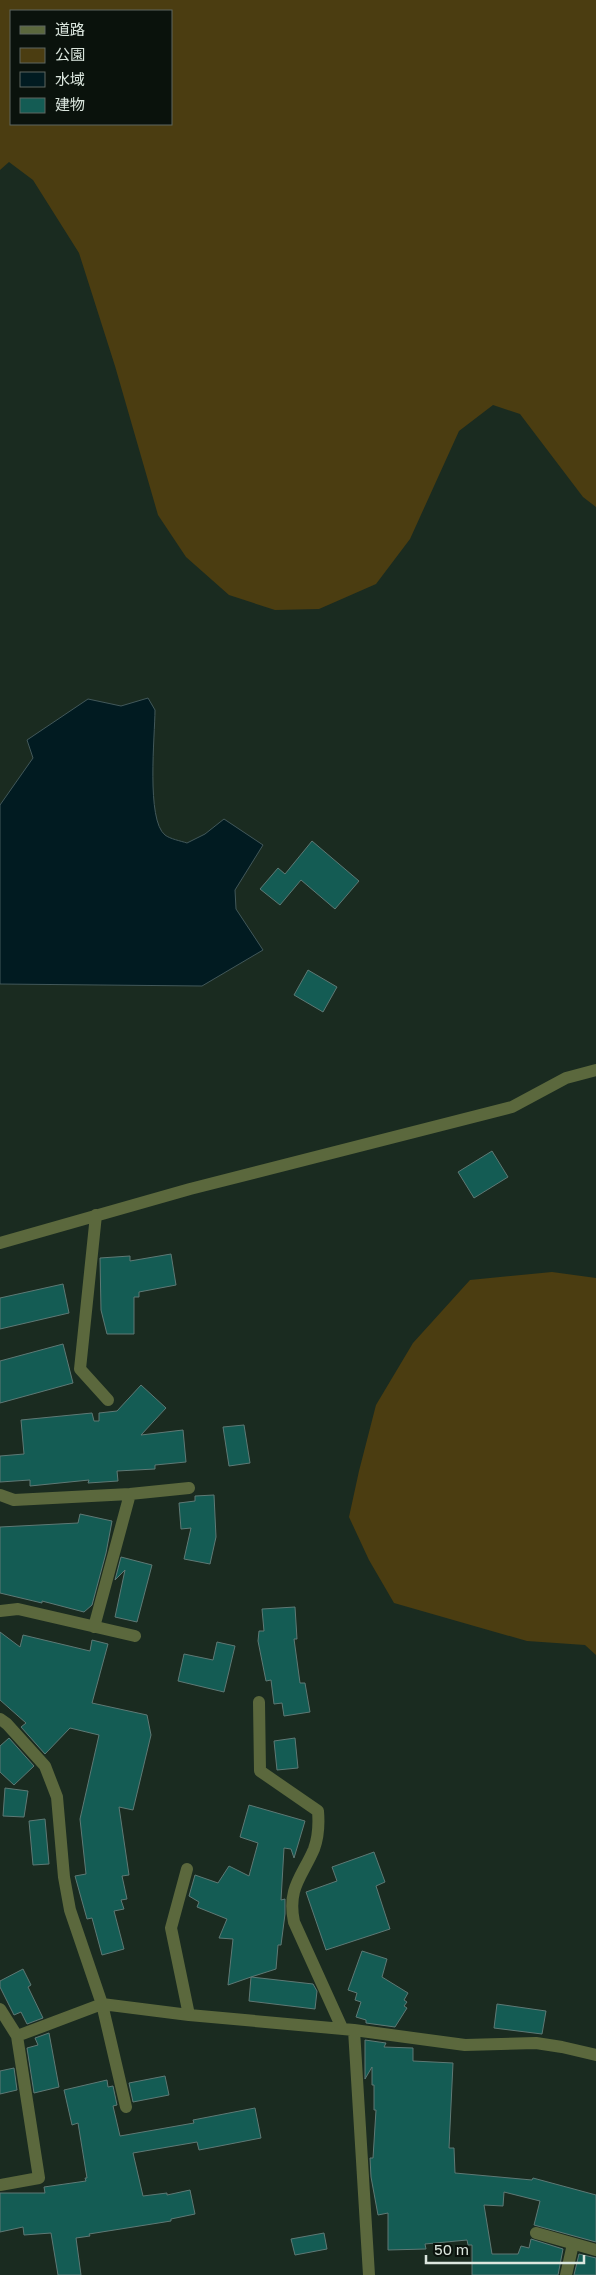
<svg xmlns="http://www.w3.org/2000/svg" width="596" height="2275" viewBox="0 0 596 2275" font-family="'Golos Text','Noto Sans JP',sans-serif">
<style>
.green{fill:#4b3d11;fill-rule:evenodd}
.water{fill:#011b21;stroke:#42585a}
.building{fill:#145c54;stroke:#5e7975}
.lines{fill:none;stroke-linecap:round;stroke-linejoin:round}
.street{stroke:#5b683d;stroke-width:12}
</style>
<rect width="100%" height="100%" fill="#1a2b20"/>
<!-- green -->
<path class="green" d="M 0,0 L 596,0 L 596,507 L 583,497 L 520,414 L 493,405 L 459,431 L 410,539 L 376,584 L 319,609 L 275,610 L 229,595 L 186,557 L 158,515 L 115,366 L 79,253 L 33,180 L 9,162 L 0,170 ZM 171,11 L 171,124 L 11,124 L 11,11 Z
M 552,1272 L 596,1278 L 596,1655 L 585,1645 L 527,1641 L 394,1603 L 369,1560 L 349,1517 L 359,1471 L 376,1405 L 413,1343 L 470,1280 Z"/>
<!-- water -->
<path class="water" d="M 148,698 L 155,710 C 155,735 146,820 165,835 C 170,839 181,841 187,843 L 205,834 L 224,819 L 263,845 L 235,890 L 236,909 L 263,950 L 202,986 L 0,984 L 0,805 L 33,758 L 27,740 L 88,699 L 121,706 Z"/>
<!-- building -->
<path class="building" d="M 312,841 L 359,881 L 335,909 L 301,880 L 280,905 L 260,889 L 278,868 L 285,874 Z
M 308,970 L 337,987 L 323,1012 L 294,995 Z
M 492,1151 L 508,1177 L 474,1198 L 458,1172 Z
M 171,1254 L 176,1285 L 139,1292 L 139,1297 L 134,1297 L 134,1334 L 107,1334 L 101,1310 L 100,1258 L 130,1256 L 130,1261 Z
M 63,1284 L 69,1313 L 0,1329 L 0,1298 Z
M 63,1344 L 73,1383 L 0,1403 L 0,1361 Z
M 141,1385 L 166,1408 L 141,1435 L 183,1430 L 186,1462 L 155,1465 L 155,1469 L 117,1471 L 118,1481 L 88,1483 L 89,1480 L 30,1486 L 30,1480 L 0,1482 L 0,1456 L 24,1454 L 21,1420 L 92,1413 L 94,1421 L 99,1421 L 99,1413 L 117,1411 Z
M 244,1425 L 250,1463 L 229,1466 L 223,1427 Z
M 214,1495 L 216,1537 L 210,1564 L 184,1559 L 191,1528 L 181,1529 L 179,1503 L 195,1501 L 195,1496 Z
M 80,1514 L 112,1521 L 106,1553 L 92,1605 L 84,1612 L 42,1601 L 42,1603 L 0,1593 L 0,1527 L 78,1523 Z
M 121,1557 L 152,1565 L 137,1622 L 115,1617 L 125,1570 L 115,1580 Z
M 295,1607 L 297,1639 L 294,1639 L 300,1683 L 305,1683 L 310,1712 L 284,1716 L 282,1703 L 274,1704 L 271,1680 L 266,1681 L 258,1641 L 259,1631 L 264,1631 L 262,1609 Z
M 0,1632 L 20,1647 L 23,1635 L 90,1651 L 92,1640 L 108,1644 L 92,1703 L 147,1715 L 151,1735 L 133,1810 L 119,1807 L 129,1875 L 122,1876 L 127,1899 L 121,1900 L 124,1909 L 114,1911 L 124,1949 L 102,1955 L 92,1918 L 87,1919 L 75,1876 L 86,1874 L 80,1819 L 99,1735 L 70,1728 L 45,1754 L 21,1727 L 26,1723 L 0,1700 Z
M 217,1642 L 235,1646 L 224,1692 L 178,1681 L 184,1654 L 213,1660 Z
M 9,1738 L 34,1766 L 14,1785 L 0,1772 L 0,1746 Z
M 295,1738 L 298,1768 L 277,1770 L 274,1741 Z
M 5,1788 L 28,1791 L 24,1817 L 3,1816 Z
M 249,1805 L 305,1821 L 294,1858 L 291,1849 L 284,1848 L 281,1900 L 285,1899 L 285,1914 L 281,1945 L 278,1945 L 276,1969 L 251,1977 L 313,1984 L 317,1991 L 315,2009 L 249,2001 L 251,1977 L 228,1985 L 233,1939 L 219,1938 L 227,1919 L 197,1907 L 199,1902 L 189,1896 L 195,1875 L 218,1883 L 229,1866 L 249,1876 L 258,1843 L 240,1837 Z
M 45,1819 L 49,1864 L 33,1865 L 29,1821 Z
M 374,1852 L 385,1882 L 376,1886 L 390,1929 L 326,1950 L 306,1892 L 337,1881 L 332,1867 Z
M 362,1951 L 387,1959 L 382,1977 L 408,1993 L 404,2000 L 407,2002 L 404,2006 L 407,2008 L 395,2027 L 366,2023 L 366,2020 L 356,2017 L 361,2002 L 355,2000 L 357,1993 L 348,1990 Z
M 23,1969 L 31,1985 L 28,1987 L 43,2018 L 27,2024 L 21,2012 L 14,2015 L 0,1987 L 0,1981 Z
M 497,2004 L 546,2011 L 542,2034 L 494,2028 Z
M 49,2033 L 59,2087 L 34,2093 L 27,2048 L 38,2045 L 35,2038 Z
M 365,2040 L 386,2043 L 384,2047 L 413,2048 L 413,2061 L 453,2063 L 449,2148 L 454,2148 L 455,2173 L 532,2180 L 533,2178 L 596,2195 L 596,2242 L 534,2225 L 540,2201 L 504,2192 L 503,2206 L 484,2205 L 492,2254 L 518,2254 L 521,2246 L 529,2248 L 531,2239 L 563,2249 L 558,2275 L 472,2275 L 472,2245 L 468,2245 L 467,2240 L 425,2244 L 426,2249 L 388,2250 L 388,2213 L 378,2215 L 371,2177 L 370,2158 L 373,2158 L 376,2110 L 374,2110 L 374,2085 L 372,2085 L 372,2067 L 365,2079 Z
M 14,2068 L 17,2090 L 0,2094 L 0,2071 Z
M 165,2076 L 169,2095 L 133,2102 L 129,2083 Z
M 107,2080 L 108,2087 L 113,2086 L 117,2105 L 113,2106 L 120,2136 L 194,2123 L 193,2120 L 255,2108 L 261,2138 L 199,2150 L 197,2142 L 133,2153 L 143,2196 L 167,2193 L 167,2195 L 190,2190 L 195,2214 L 171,2219 L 171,2221 L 89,2234 L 90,2236 L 76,2238 L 81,2275 L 58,2275 L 51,2233 L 24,2235 L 23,2227 L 0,2232 L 0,2193 L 45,2193 L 44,2187 L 86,2181 L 85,2178 L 87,2178 L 78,2123 L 72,2125 L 64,2090 Z
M 324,2233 L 327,2249 L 295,2255 L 291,2239 Z
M 579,2254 L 596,2258 L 596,2275 L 574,2275 Z"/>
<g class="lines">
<!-- street -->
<path class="street" d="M 96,1215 L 80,1369 L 108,1400
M 0,1243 L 190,1189 L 512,1107 L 566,1078 L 596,1070
M 0,1495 L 14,1500 L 130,1494 L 189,1488
M 0,1611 L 18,1609 L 135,1636
M 94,1627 L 130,1494
M 259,1702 L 260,1771 L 318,1811 C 319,1823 318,1838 314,1849 C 302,1877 287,1888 294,1922 L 342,2028
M 0,1719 L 7,1724 L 45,1766 L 57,1797 L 64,1877 L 70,1910 L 102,2004 L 189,2015 L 354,2030 L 465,2045 L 536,2043 L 562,2047 L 596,2055
M 187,1869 L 171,1928 L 189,2015
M 0,2009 L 17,2036 L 39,2178 L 0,2185
M 354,2030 L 369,2275
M 17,2036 L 102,2004 L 126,2107
M 536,2233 L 596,2250
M 566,2275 L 573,2244"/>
</g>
<!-- legend -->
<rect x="10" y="10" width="162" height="115" fill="#0a120c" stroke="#5e6760"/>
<rect x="20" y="26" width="25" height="8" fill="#5b683d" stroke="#5e6760"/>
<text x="55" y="35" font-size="15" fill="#dbe6de">道路</text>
<rect x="20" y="48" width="25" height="15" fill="#4b3d11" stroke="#5e6760"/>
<text x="55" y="60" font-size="15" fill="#dbe6de">公園</text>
<rect x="20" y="72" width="25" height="15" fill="#011b21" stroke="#5e6760"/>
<text x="55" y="85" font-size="15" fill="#dbe6de">水域</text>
<rect x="20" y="98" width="25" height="15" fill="#145c54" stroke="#5e6760"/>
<text x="55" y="110" font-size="15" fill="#dbe6de">建物</text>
<!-- scale -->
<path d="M426 2255v8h158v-8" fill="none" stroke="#dbe6de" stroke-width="2.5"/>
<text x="434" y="2255" font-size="15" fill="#dbe6de" stroke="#0a120c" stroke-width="4" paint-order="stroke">50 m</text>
</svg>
